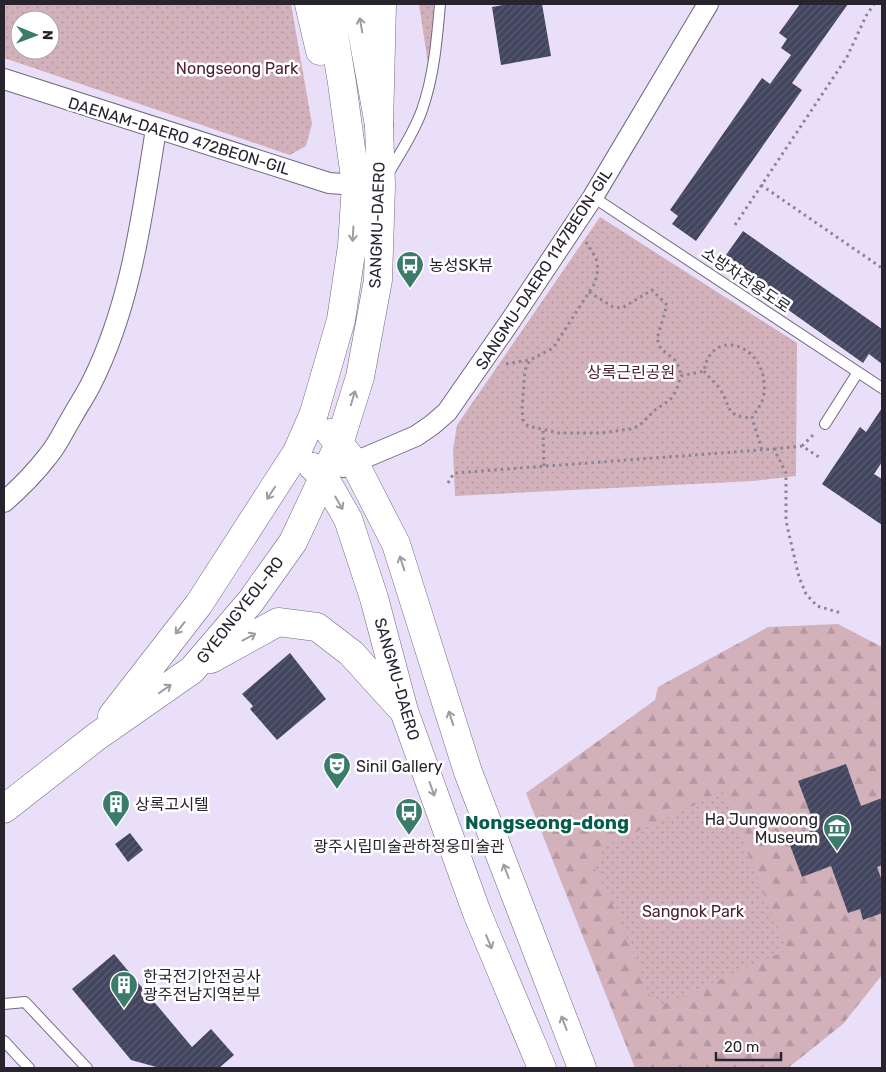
<svg xmlns="http://www.w3.org/2000/svg" width="886" height="1072" viewBox="0 0 886 1072" font-family="Rubik,'Noto Sans KR',sans-serif">
<style>
.forest{fill:url(#forest-firs)}
.park{fill:url(#park-dots);fill-rule:evenodd}
.building{fill:url(#building-hatch)}
.lines{fill:none;stroke-linecap:round;stroke-linejoin:round}
.lane-casing{stroke:#72697f;stroke-width:12}
.street-casing{stroke:#72697f;stroke-width:22}
.secondary-casing{stroke:#72697f;stroke-width:29}
.primary-casing{stroke:#72697f;stroke-width:29}
.path{stroke:#8c8496;stroke-width:3;stroke-dasharray:2.5 4;stroke-linecap:butt}
.lane{stroke:#fff;stroke-width:10}
.street{stroke:#fff;stroke-width:20}
.secondary{stroke:#fff;stroke-width:28}
.primary{stroke:#fff;stroke-width:28}
.oneway{stroke:#9e9ca1}
.labels{text-anchor:middle;dominant-baseline:central;stroke-width:5;stroke-linejoin:round;paint-order:stroke}
.park-label{font-size:16px;fill:#4f2032;stroke:#fff}
.street-label{font-size:16px;fill:#28242e;stroke:#fff}
.poi-label{font-size:16px;fill:#28242e;stroke:#fff;text-anchor:start}
.quarter-label{font-size:19px;font-weight:bold;fill:#065d4b;stroke:#fff}
</style>
<defs>
<pattern id="forest-firs" width="22" height="20" patternUnits="userSpaceOnUse" patternTransform="scale(1.25)"><rect width="22" height="20" fill="#d2b1bb"/><path d="M5 1l3.5 6h-7zM16 11l3.5 6h-7z" fill="#b498a1"/></pattern>
<pattern id="park-dots" width="8" height="8" patternUnits="userSpaceOnUse" patternTransform="scale(1.25)"><rect width="8" height="8" fill="#d2b1bb"/><path d="M2 2h.1M6 6h.1" fill="none" stroke="#b498a1" stroke-width="1.8" stroke-linecap="round"/></pattern>
<pattern id="building-hatch" width="6" height="6" patternUnits="userSpaceOnUse" patternTransform="scale(1.25)"><rect width="6" height="6" fill="#42455f"/><path d="M-1 1l2-2M0 6l6-6M5 7l2-2" fill="none" stroke="#5b5d72"/></pattern>
</defs>
<rect width="100%" height="100%" fill="#eadff9"/>
<!-- forest -->
<path class="forest" d="M 838,624 L 882,647 L 882,975 L 843,1024 L 788,1068 L 635,1068 L 526,793 L 655,700 L 658,687 L 768,627 Z"/>
<!-- park -->
<path class="park" d="M 4,4 L 291,4 L 312,124 L 306,146 L 290,155 L 4,58 ZM 20,20 L 50,20 L 50,50 L 20,50 Z
M 419,4 L 434,4 L 429,70 Z
M 600,217 L 797,343 L 796,476 L 754,481 L 455,496 L 453,449 L 457,425 Z
M 723,792 L 787,950 L 655,1008 L 620,920 L 595,869 L 604,847 Z"/>
<!-- building -->
<path class="building" d="M 509,4 L 542,4 L 551,56 L 501,65 L 492,7 Z
M 800,4 L 848,4 L 792,83 L 802,90 L 696,241 L 672,224 L 678,216 L 670,210 L 762,78 L 770,84 L 791,55 L 781,48 L 787,39 L 779,33 Z
M 743,231 L 882,329 L 882,364 L 869,354 L 863,363 L 732,270 L 737,263 L 726,255 Z
M 882,408 L 882,462 L 874,474 L 882,479 L 882,525 L 822,484 L 860,427 L 866,432 Z
M 290,653 L 326,699 L 277,740 L 250,709 L 253,706 L 242,694 Z
M 846,764 L 861,806 L 882,798 L 882,865 L 877,867 L 882,881 L 882,913 L 863,920 L 860,909 L 848,913 L 831,866 L 802,877 L 788,840 L 816,829 L 798,781 Z
M 130,833 L 143,850 L 128,862 L 115,844 Z
M 114,954 L 192,1047 L 211,1029 L 234,1055 L 219,1068 L 160,1068 L 131,1060 L 72,989 Z"/>
<g class="lines">
<defs>
<path id="lane" d="M 388,174 C 400,153 414,133 422,110 C 434,76 437,39 440,4
M 593,197 L 882,388
M 825,424 L 858,372
M 4,1004 L 25,1002 L 87,1068
M 4,1041 L 29,1068"/>
<path id="street" d="M 4,79 L 329,183 L 356,185
M 343,467 L 416,436 L 432,425 L 447,412 L 509,323 L 593,197 L 708,4
M 4,502 C 20,488 35,473 48,456 C 58,444 64,430 72,417 C 78,406 85,396 91,384 C 131,305 142,216 156,129"/>
<path id="secondary" d="M 309,4 L 320,51
M 330,433 L 354,462 L 396,544 L 468,772 L 582,1068
M 313,467 L 324,477 L 348,519 L 374,598 L 404,711 L 477,913 L 542,1068
M 211,659 L 278,622 L 317,627 L 351,653 L 400,707
M 112,716 L 199,604 L 297,452 L 314,413 L 341,320 L 352,246 L 356,185 L 342,83 L 329,4
M 4,809 L 96,737 L 192,670 L 251,601 L 293,542 L 339,444 L 360,377 L 378,280 L 381,186 L 379,125 L 357,4"/>
<path id="primary" d="M 379,125 L 382,4"/>
</defs>
<!-- lane casing -->
<use href="#lane" class="lane-casing"/>
<!-- street casing -->
<use href="#street" class="street-casing"/>
<!-- secondary casing -->
<use href="#secondary" class="secondary-casing"/>
<!-- primary casing -->
<use href="#primary" class="primary-casing"/>
<!-- path -->
<path class="path" d="M 761,185 L 882,268
M 735,225 L 847,57 L 866,16 L 874,4
M 586,242 L 596,258 L 598,269 L 595,283 L 553,348 L 530,360 L 525,370 L 522,409 L 523,420 L 528,426 L 559,433 L 601,433 L 630,429 L 639,426 L 655,410 L 670,400 L 676,391 L 681,376 L 704,371 C 711,328 761,343 764,382 C 764,386 765,390 764,394 C 763,402 757,410 752,418 L 762,450
M 589,292 L 613,307 L 622,308 L 652,290 L 667,305 L 657,339 L 661,349 L 674,359 L 679,367 L 681,376
M 506,364 L 529,360
M 704,371 C 708,377 715,382 720,389 C 732,408 724,416 752,418
M 543,431 L 544,467
M 802,446 L 814,434
M 774,449 L 802,446 L 822,459
M 448,483 L 454,473 L 774,449 L 786,473 L 786,521 L 799,577 L 806,594 L 817,606 L 841,613"/>
<!-- lane -->
<use href="#lane" class="lane"/>
<!-- street -->
<use href="#street" class="street"/>
<!-- secondary -->
<use href="#secondary" class="secondary"/>
<!-- primary -->
<use href="#primary" class="primary"/>
</g>
<!-- one-way arrows -->
<defs><path id="oneway-shaft" d="M-6 0H5M1.5-3L5.5 0L1.5 3" fill="none" stroke-width="1.6" stroke-linecap="round" stroke-linejoin="round" transform="scale(1.25)"/></defs>
<g class="oneway">
<use href="#oneway-shaft" transform="translate(361 25) rotate(-100)"/>
<use href="#oneway-shaft" transform="translate(353 234) rotate(93)"/>
<use href="#oneway-shaft" transform="translate(353 398) rotate(-73)"/>
<use href="#oneway-shaft" transform="translate(271 493) rotate(123)"/>
<use href="#oneway-shaft" transform="translate(339 503) rotate(60)"/>
<use href="#oneway-shaft" transform="translate(402 563) rotate(-108)"/>
<use href="#oneway-shaft" transform="translate(180 628) rotate(128)"/>
<use href="#oneway-shaft" transform="translate(249 637) rotate(-28)"/>
<use href="#oneway-shaft" transform="translate(165 689) rotate(-35)"/>
<use href="#oneway-shaft" transform="translate(451 718) rotate(-108)"/>
<use href="#oneway-shaft" transform="translate(432 789) rotate(70)"/>
<use href="#oneway-shaft" transform="translate(506 871) rotate(-111)"/>
<use href="#oneway-shaft" transform="translate(489 942) rotate(67)"/>
<use href="#oneway-shaft" transform="translate(564 1023) rotate(-111)"/>
</g>
<!-- icons -->
<defs>
<symbol id="bus-pin" viewBox="-11 -11 22 30"><path d="M0 17L-7.5 6A9.5 9.5 0 1 1 7.5 6Z" fill="#3b7b69" stroke="#fff"/><path d="M-5-6H5V4H4V6H2V4H-2V6H-4V4H-5ZM-3.5-4V0h7V-4ZM-3.5 1.2v1.5H-2V1.2ZM2 1.2v1.5H3.5V1.2Z" fill="#fff"/></symbol>
<symbol id="theatre-pin" viewBox="-11 -11 22 30"><path d="M0 17L-7.5 6A9.5 9.5 0 1 1 7.5 6Z" fill="#3b7b69" stroke="#fff"/><path d="M-5-5.5Q0-4 5-5.5V0Q5 5 0 6Q-5 5-5 0ZM-3.3-2.5H-1v1.5H-3.3ZM1-2.5H3.3v1.5H1ZM-2.8 1Q0 5.5 2.8 1Z" fill="#fff"/></symbol>
<symbol id="building-pin" viewBox="-11 -11 22 30"><path d="M0 17L-7.5 6A9.5 9.5 0 1 1 7.5 6Z" fill="#3b7b69" stroke="#fff"/><path d="M-4-6H4V6H1V3H-1V6H-4ZM-2.5-4.3h1.7v1.8h-1.7ZM.8-4.3h1.7v1.8H.8ZM-2.5-1h1.7V.8h-1.7ZM.8-1h1.7V.8H.8Z" fill="#fff"/></symbol>
<symbol id="museum-pin" viewBox="-11 -11 22 30"><path d="M0 17L-7.5 6A9.5 9.5 0 1 1 7.5 6Z" fill="#3b7b69" stroke="#fff"/><path d="M0-6L6-3V-2H-6V-3ZM-5-1h2V3h-2ZM-1-1h2V3h-2ZM3-1h2V3H3ZM-6 4H6V6H-6Z" fill="#fff"/></symbol>
</defs>
<g fill-rule="evenodd">
<use href="#bus-pin" x="394" y="249" width="32" height="43"/>
<use href="#theatre-pin" x="321" y="750" width="32" height="43"/>
<use href="#building-pin" x="100" y="788" width="32" height="43"/>
<use href="#bus-pin" x="393" y="796" width="32" height="43"/>
<use href="#museum-pin" x="821" y="812" width="32" height="43"/>
<use href="#building-pin" x="108" y="969" width="32" height="43"/>
</g>
<g class="labels">
<!-- park labels -->
<g class="park-label">
<text x="237" y="68">Nongseong Park</text>
<text x="631" y="372">상록근린공원</text>
<text x="693" y="911">Sangnok Park</text>
</g>
<!-- street labels -->
<g class="street-label">
<text transform="translate(179 136) rotate(17)">DAENAM-DAERO 472BEON-GIL</text>
<text transform="translate(377 225) rotate(-88)">SANGMU-DAERO</text>
<text transform="translate(544 269) rotate(-57)">SANGMU-DAERO 1147BEON-GIL</text>
<text transform="translate(746 280) rotate(34)">소방차전용도로</text>
<text transform="translate(240 610) rotate(-52)">GYEONGYEOL-RO</text>
<text transform="translate(397 679) rotate(74)">SANGMU-DAERO</text>
</g>
<!-- poi labels -->
<g class="poi-label">
<text x="429" y="265">농성SK뷰</text>
<text x="356" y="766">Sinil Gallery</text>
<text x="135" y="804">상록고시텔</text>
<text x="818" y="819" text-anchor="end">Ha Jungwoong<tspan x="818" dy="18">Museum</tspan></text>
<text x="409" y="846" text-anchor="middle">광주시립미술관하정웅미술관</text>
<text x="143" y="976">한국전기안전공사<tspan x="143" dy="18">광주전남지역본부</tspan></text>
</g>
<!-- quarter labels -->
<g class="quarter-label">
<text x="547" y="822">Nongseong-dong</text>
</g>
</g>
<!-- border -->
<rect width="886" height="1072" fill="none" stroke="#28242e" stroke-width="10"/>
<!-- north arrow -->
<g transform="translate(35 35) rotate(91)"><circle r="24" fill="#ffffff" stroke="#a9a7ab"/>
<path d="M0-4L9 19L0 12L-9 19Z" fill="#3b7b69"/>
<text y="-8" font-size="14" font-weight="bold" text-anchor="middle" fill="#28242e">N</text>
</g>
<!-- scale -->
<path d="M716 1052v8h65v-8" fill="none" stroke="#28242e" stroke-width="2.5"/>
<text x="724" y="1052" font-size="15" fill="#28242e" stroke="#ffffff" stroke-width="4" paint-order="stroke">20 m</text>
</svg>
